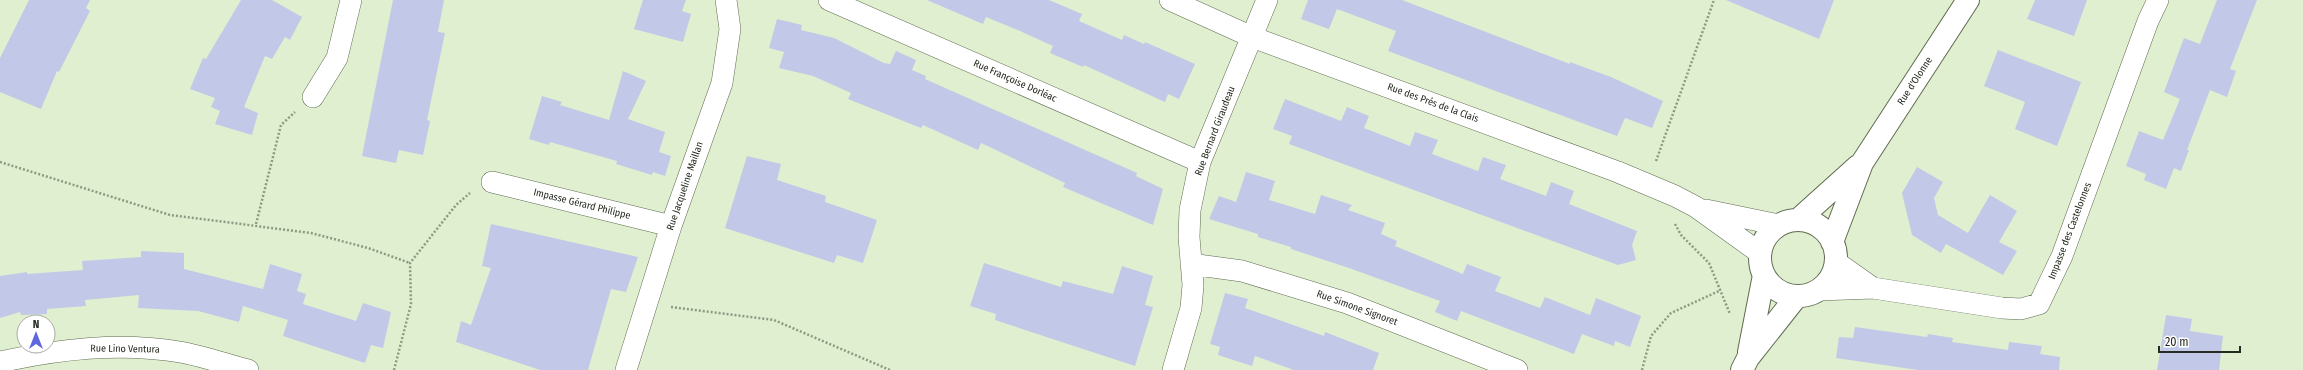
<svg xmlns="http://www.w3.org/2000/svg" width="2303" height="370" viewBox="0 0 2303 370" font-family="'Fira Sans Condensed',sans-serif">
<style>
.building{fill:#c2c8e7}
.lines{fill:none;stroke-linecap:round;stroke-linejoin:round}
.minor-casing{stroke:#5f6b50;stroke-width:22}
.tertiary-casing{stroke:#5f6b50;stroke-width:24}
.path{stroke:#8d9982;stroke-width:2.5;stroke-dasharray:2 2;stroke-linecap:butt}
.minor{stroke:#fff;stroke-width:21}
.tertiary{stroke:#fff;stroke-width:22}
.labels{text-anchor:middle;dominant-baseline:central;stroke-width:3.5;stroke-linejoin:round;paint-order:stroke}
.street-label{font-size:10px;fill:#252b1f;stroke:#fff}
</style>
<rect width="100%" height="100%" fill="#e0efd0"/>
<!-- building -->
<path class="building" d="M 29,0 L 90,0 L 86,8 L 90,11 L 59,72 L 57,71 L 41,109 L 0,92 L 0,58 Z
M 241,0 L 272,0 L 302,17 L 290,40 L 285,37 L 272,59 L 265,56 L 244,107 L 258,113 L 252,135 L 215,124 L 220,111 L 211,107 L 215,98 L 190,89 L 203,58 L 206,59 Z
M 393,0 L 444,0 L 438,32 L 445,33 L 427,120 L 430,121 L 423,155 L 399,150 L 396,163 L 362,156 Z
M 643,0 L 686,0 L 682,11 L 691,14 L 683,42 L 634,29 Z
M 927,0 L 1049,0 L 1082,14 L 1079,21 L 1122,40 L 1124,35 L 1144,44 L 1145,42 L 1195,64 L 1179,99 L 1168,94 L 1165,102 L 1084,65 L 1083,67 L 1050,53 L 1053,46 L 1020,31 L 986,17 L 983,24 Z
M 1308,0 L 1402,0 L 1570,64 L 1570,62 L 1611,77 L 1663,101 L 1652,128 L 1625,118 L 1617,136 L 1388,51 L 1396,31 L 1337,9 L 1329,29 L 1301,19 Z
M 1726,0 L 1834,0 L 1819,39 Z
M 2035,0 L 2087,0 L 2074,36 L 2027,19 Z
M 2217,0 L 2257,0 L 2230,69 L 2236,71 L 2227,97 L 2210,90 L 2187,150 L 2189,150 L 2181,171 L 2174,168 L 2166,189 L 2144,180 L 2146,174 L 2126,166 L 2139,131 L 2163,140 L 2180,99 L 2164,92 L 2184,38 L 2200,44 Z
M 777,19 L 802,25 L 801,30 L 834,38 L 884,63 L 890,64 L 896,51 L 916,60 L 912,70 L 926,76 L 925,79 L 1137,173 L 1136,176 L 1163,189 L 1153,225 L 1063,187 L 1065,183 L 981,143 L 978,150 L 923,125 L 921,128 L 848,99 L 851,93 L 813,76 L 779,68 L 784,52 L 769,48 Z
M 1998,50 L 2081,82 L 2057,146 L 2015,129 L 2025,102 L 1984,86 Z
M 623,71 L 646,81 L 628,119 L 665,132 L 659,152 L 671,156 L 665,176 L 653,172 L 652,175 L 616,164 L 617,161 L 550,142 L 549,145 L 529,139 L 542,96 L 562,102 L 560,105 L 609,120 Z
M 1285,99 L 1341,121 L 1347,107 L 1369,116 L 1364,128 L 1410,146 L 1415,132 L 1438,140 L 1432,154 L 1478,171 L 1483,157 L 1506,165 L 1500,179 L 1546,196 L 1551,182 L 1574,191 L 1569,204 L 1637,231 L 1632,245 L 1636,260 L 1618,265 L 1289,144 L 1292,136 L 1273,129 Z
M 747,156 L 781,164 L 777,180 L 826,196 L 825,202 L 877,220 L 863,263 L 837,255 L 834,263 L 725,228 Z
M 1917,167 L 1943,182 L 1934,198 L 1938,215 L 1968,233 L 1990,195 L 2017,211 L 1999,242 L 2017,251 L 2003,275 L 1946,244 L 1941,253 L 1912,235 L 1902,193 Z
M 1246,172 L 1275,181 L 1269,200 L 1315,214 L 1321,195 L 1352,205 L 1348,210 L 1385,223 L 1381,234 L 1397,241 L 1395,246 L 1463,274 L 1467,264 L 1501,277 L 1495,291 L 1540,308 L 1545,297 L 1590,315 L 1596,298 L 1641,316 L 1630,347 L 1615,341 L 1614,346 L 1582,334 L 1574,354 L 1461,311 L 1457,321 L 1435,312 L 1440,301 L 1349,268 L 1291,249 L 1291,247 L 1258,237 L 1258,234 L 1209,219 L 1219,196 L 1236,202 Z
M 491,224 L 638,257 L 626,292 L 611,289 L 588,370 L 540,370 L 456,342 L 461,321 L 471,325 L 491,268 L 482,266 Z
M 141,251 L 184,253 L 184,269 L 263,289 L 270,264 L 302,274 L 297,291 L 306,294 L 303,304 L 356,321 L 363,303 L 391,312 L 383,348 L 371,345 L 365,363 L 283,336 L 288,320 L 243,306 L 239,322 L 198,311 L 138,308 L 139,295 L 85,300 L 86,306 L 47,309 L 47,314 L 21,315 L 20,312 L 0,318 L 0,276 L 27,272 L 27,274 L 83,270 L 82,261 L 141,257 Z
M 984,263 L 1061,287 L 1063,281 L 1113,294 L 1122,266 L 1153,276 L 1145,305 L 1153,307 L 1135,366 L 995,320 L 996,314 L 970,306 Z
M 1225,293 L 1248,299 L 1245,308 L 1324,336 L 1325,332 L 1379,353 L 1373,370 L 1294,370 L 1255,356 L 1252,366 L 1218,355 L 1220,347 L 1210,344 Z
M 2166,315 L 2192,319 L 2190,331 L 2223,336 L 2219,370 L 2157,370 Z
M 1855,327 L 1927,337 L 1928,334 L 1953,338 L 1952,342 L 2008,350 L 2009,342 L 2042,346 L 2040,354 L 2060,357 L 2059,370 L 1918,370 L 1836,358 L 1839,337 L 1853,338 Z"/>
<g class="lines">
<defs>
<path id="minor" d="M 829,0 L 1200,162
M 1170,0 L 1252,37 L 1618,172 L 1675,196 L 1696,207 L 1760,253
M 313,97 L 337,58 L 351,0
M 492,182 L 671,226
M 1706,210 L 1779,225
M 1836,262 L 1873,288
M 1191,264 L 1242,271 L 1347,303 L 1517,370
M 1819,290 L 1873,288 L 2002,308 L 2021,309 L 2039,304 L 2062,256 L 2148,21 L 2158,0
M 0,362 C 59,349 119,342 180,352 C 203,356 225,364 248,370
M 626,370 L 671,226 L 722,83 L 730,29 L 726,0
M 1173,370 L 1191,308 L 1193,285 L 1189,237 L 1190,210 L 1200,162 L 1267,0"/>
<path id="tertiary" d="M 1798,220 L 1858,166
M1760 258a38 38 0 1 1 76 0a38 38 0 1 1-76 0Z
M 1832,242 L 1862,163 L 1968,0
M 1749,352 L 1764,275
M 1742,370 L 1748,358 L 1797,296"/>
</defs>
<!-- minor casing -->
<use href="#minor" class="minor-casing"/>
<!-- tertiary casing -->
<use href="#tertiary" class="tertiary-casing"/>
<!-- path -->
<path class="path" d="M 1656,161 L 1714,0
M 0,162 L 170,215 L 311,233 L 368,248 L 410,263
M 256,224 L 281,125 L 295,112
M 1675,224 L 1681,235 L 1709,263 L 1730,314
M 671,307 L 774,320 L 890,370
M 394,370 L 411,304 L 410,263 L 456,205 L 470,193
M 1642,370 L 1651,336 L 1671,313 L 1719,291"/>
<!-- minor -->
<use href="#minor" class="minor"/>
<!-- tertiary -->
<use href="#tertiary" class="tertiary"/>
</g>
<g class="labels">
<!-- street labels -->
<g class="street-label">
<text transform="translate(1015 81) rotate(24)">Rue Françoise Dorléac</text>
<text transform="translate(1915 81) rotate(-57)">Rue d'Olonne</text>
<text transform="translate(1433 103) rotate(20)">Rue des Prés de la Clais</text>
<text transform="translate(1215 131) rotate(-69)">Rue Bernard Giraudeau</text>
<text transform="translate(685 186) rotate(-71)">Rue Jacqueline Maillan</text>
<text transform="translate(582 204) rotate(14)">Impasse Gérard Philippe</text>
<text transform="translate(2070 231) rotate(-69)">Impasse des Castelonnes</text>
<text transform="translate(1357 308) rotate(20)">Rue Simone Signoret</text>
<text transform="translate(125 349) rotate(1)">Rue Lino Ventura</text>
</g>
</g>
<!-- north arrow -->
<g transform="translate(36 334)"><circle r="19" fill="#ffffff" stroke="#a8aaa5"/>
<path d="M0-3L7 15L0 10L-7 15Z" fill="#6066de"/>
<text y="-6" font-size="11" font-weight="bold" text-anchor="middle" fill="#252b1f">N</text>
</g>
<!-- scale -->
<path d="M2159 346v6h81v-6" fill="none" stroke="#252b1f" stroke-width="2"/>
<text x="2165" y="346" font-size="12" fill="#252b1f" stroke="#ffffff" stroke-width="3" paint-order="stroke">20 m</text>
</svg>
